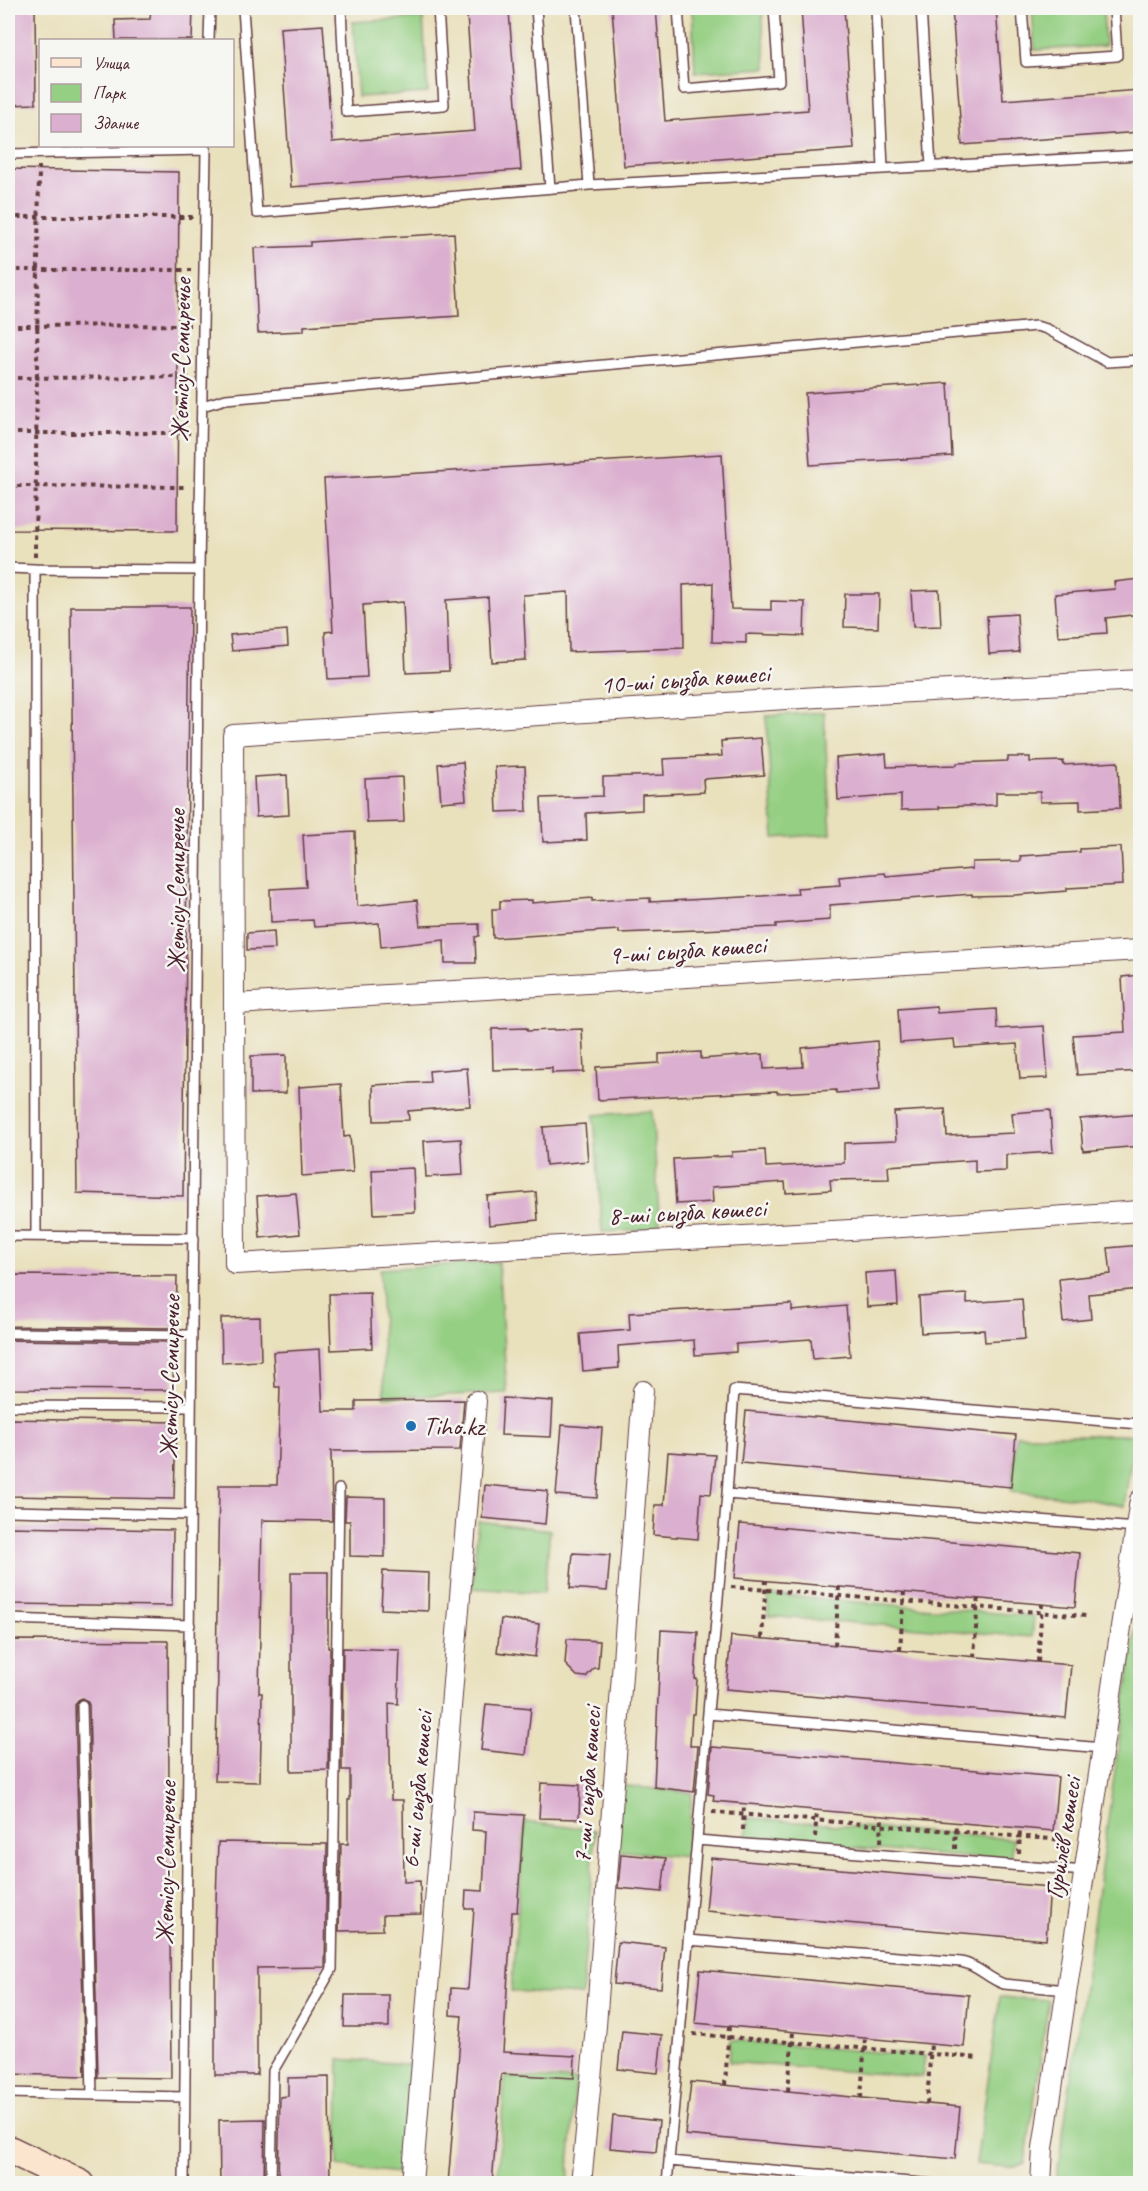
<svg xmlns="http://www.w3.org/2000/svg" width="1148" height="2191" viewBox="0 0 1148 2191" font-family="Caveat,sans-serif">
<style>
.green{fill:#95cf83;stroke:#707757;stroke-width:1.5}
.building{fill:#dbafcf}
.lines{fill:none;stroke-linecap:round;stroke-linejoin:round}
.lane-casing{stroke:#623c41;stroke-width:12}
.street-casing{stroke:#623c41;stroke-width:22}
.secondary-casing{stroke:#623c41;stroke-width:30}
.path{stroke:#623c41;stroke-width:4;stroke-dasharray:4.5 4.5;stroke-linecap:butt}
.lane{stroke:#fff;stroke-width:9}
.street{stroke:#fff;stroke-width:20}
.secondary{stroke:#fbe5cf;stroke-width:27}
.poi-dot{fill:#1f6fb2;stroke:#f6f6f2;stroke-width:2}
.labels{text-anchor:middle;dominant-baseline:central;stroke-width:5;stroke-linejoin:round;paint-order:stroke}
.street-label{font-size:26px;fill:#4a1f2b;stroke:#f6f6f2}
.poi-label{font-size:26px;fill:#4a1f2b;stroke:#f6f6f2;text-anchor:start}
</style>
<rect width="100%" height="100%" fill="#f6f6f2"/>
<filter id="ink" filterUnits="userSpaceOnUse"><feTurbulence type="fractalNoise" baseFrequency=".0167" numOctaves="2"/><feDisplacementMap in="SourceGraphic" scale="12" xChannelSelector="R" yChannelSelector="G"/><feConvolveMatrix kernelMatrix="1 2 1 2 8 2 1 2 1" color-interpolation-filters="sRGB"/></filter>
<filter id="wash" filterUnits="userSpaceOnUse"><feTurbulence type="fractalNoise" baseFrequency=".008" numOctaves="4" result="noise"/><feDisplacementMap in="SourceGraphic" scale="24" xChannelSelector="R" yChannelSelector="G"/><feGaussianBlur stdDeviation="1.35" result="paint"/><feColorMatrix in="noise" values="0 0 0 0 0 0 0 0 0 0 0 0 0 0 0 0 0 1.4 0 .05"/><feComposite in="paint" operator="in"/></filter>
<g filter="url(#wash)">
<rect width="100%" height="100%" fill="#e9e0bc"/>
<!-- green -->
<path class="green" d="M 692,8 L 762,8 L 766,68 L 695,72 Z
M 1032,8 L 1103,8 L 1105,46 L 1035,50 Z
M 423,18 L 428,93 L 358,97 L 353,22 Z
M 824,712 L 831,834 L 774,838 L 766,716 Z
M 652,1111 L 660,1229 L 602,1232 L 594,1115 Z
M 498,1262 L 507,1393 L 384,1397 L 380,1269 Z
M 1016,1435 L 1135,1435 L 1124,1506 L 1082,1498 L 1011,1492 Z
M 478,1521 L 550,1530 L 544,1593 L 472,1588 Z
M 769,1595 L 1034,1616 L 1032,1637 L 768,1616 Z
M 1140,1596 L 1140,2183 L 1056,2183 Z
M 619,1785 L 692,1793 L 687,1857 L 614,1850 Z
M 748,1818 L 1013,1839 L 1011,1861 L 746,1839 Z
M 525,1822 L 595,1830 L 582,1995 L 511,1991 Z
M 1000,1997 L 1049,2000 L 1025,2164 L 1009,2167 L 976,2164 Z
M 731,2040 L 925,2056 L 922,2077 L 729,2062 Z
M 339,2059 L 416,2065 L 407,2174 L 338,2166 Z
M 505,2077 L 576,2080 L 568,2183 L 497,2183 Z"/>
<g id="blocks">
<!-- building -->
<path class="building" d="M 8,8 L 35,8 L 36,104 L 8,105 Z
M 151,8 L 193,8 L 192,40 L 116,40 L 115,20 L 150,19 Z
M 612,8 L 656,8 L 665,121 L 808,110 L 801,8 L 844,8 L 854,149 L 624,166 Z
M 952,8 L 996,8 L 1003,100 L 1140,90 L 1140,132 L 962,145 Z
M 509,11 L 521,170 L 291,187 L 280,28 L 323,25 L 332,142 L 475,131 L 467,15 Z
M 8,169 L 179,172 L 177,531 L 8,530 Z
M 454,233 L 459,316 L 304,326 L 304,331 L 258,333 L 254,248 L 310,246 L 310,242 Z
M 948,383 L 952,456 L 810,465 L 805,393 Z
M 722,454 L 731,609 L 771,610 L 771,601 L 805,602 L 804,636 L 746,634 L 746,643 L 712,642 L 713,583 L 683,585 L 684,648 L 569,652 L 568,592 L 523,595 L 526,660 L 492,662 L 488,597 L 446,600 L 449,671 L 406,673 L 403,602 L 363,605 L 367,677 L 328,679 L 325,632 L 333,631 L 324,479 Z
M 1140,579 L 1140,614 L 1106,618 L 1107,633 L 1058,636 L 1055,594 L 1115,589 L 1114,582 Z
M 939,590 L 941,626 L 913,627 L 911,591 Z
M 845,594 L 879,594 L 878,628 L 844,627 Z
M 71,607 L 190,607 L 183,1196 L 77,1193 Z
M 1017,614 L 1019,652 L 989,654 L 987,616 Z
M 287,630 L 288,646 L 232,651 L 230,635 Z
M 761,738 L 764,775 L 703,779 L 704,792 L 642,795 L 642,810 L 586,813 L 587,840 L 543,842 L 541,798 L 603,796 L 603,777 L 664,775 L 663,759 L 722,756 L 721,741 Z
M 886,754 L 887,767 L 957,765 L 957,763 L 1008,761 L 1008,757 L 1030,757 L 1030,762 L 1063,761 L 1063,765 L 1118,762 L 1120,808 L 1080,810 L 1080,801 L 1040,802 L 1040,792 L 996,792 L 996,805 L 939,807 L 939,809 L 901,810 L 901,795 L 838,800 L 836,758 Z
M 463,762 L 466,800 L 441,802 L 438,764 Z
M 525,766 L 527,811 L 497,812 L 495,767 Z
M 287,775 L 289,815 L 256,817 L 254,777 Z
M 402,777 L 404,822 L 367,823 L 365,779 Z
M 355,832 L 357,906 L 417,900 L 420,926 L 479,924 L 479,936 L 475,937 L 476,963 L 445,963 L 444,940 L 381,947 L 379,923 L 314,927 L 313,920 L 271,922 L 270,889 L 306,887 L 303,835 Z
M 1121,847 L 1123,885 L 1067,888 L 1067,891 L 1015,895 L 972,896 L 972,894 L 830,905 L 830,920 L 776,924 L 776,927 L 619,933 L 619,930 L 493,938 L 492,909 L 500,909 L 500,901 L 532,900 L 532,903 L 592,898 L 592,901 L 650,898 L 650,902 L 798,894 L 797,888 L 840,885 L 839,877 L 885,873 L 886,876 L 972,869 L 972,862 L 1021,861 L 1020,856 L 1080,852 L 1080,849 Z
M 274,931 L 275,949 L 247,950 L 247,933 Z
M 1140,975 L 1140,1071 L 1077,1075 L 1073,1035 L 1125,1032 L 1122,977 Z
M 936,1006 L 937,1013 L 996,1009 L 997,1029 L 1044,1026 L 1048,1078 L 1020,1079 L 1017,1044 L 955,1048 L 954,1039 L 900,1043 L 898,1009 Z
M 527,1028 L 527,1031 L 582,1029 L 584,1072 L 552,1073 L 552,1068 L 493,1070 L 492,1029 Z
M 877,1041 L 880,1090 L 836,1093 L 836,1090 L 777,1093 L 777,1091 L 598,1100 L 596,1067 L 659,1063 L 659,1054 L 701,1052 L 701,1059 L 763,1054 L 764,1069 L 803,1067 L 802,1048 Z
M 286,1055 L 286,1093 L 251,1094 L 251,1056 Z
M 467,1068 L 470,1106 L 408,1111 L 409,1120 L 374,1121 L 373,1085 L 430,1082 L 429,1071 Z
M 341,1084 L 344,1137 L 350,1136 L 353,1172 L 302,1176 L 299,1087 Z
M 945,1109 L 947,1136 L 1014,1133 L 1012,1113 L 1050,1110 L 1053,1152 L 1006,1155 L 1006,1171 L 975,1172 L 975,1160 L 888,1166 L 889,1179 L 830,1180 L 831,1190 L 786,1193 L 785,1182 L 712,1187 L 713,1202 L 676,1204 L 673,1159 L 732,1156 L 732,1152 L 765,1150 L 766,1167 L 844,1163 L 844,1143 L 896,1141 L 894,1112 Z
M 1140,1114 L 1140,1146 L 1083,1151 L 1080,1119 Z
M 585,1124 L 588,1161 L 546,1165 L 543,1127 Z
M 461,1139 L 463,1175 L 426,1177 L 424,1141 Z
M 413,1168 L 415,1212 L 374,1214 L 372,1170 Z
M 536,1192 L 538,1220 L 489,1225 L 487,1196 Z
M 296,1193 L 300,1234 L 260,1238 L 257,1196 Z
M 1140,1245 L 1140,1289 L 1089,1294 L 1091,1319 L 1063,1322 L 1059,1279 L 1111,1274 L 1108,1248 Z
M 896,1271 L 898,1305 L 867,1307 L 865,1273 Z
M 8,1275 L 177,1276 L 176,1321 L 174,1321 L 174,1328 L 8,1326 Z
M 370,1293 L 372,1348 L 331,1350 L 329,1294 Z
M 967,1294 L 967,1303 L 1022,1299 L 1025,1339 L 985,1342 L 984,1330 L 921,1333 L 919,1297 Z
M 792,1304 L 792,1311 L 846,1306 L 850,1356 L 813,1359 L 811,1339 L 736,1344 L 736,1352 L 695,1355 L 694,1340 L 618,1346 L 619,1368 L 583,1371 L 580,1334 L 630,1330 L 629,1313 Z
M 260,1317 L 261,1361 L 222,1363 L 221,1318 Z
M 8,1340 L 174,1342 L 173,1390 L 8,1389 Z
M 320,1349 L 323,1411 L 356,1411 L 356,1401 L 464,1400 L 460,1450 L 331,1451 L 332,1521 L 262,1520 L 259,1693 L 262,1693 L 260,1782 L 215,1781 L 218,1673 L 216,1673 L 219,1485 L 277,1485 L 280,1387 L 275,1387 L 273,1352 Z
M 503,1398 L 553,1401 L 551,1437 L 501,1435 Z
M 746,1411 L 1016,1435 L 1011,1487 L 741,1463 Z
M 8,1419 L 176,1422 L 174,1499 L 8,1496 Z
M 562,1425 L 602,1428 L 597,1498 L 556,1495 Z
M 668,1452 L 715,1455 L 711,1494 L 701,1493 L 698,1539 L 653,1535 L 655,1505 L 664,1505 Z
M 485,1485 L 548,1491 L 545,1524 L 482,1518 Z
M 346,1497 L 385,1498 L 385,1557 L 350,1556 L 350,1521 L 345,1521 Z
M 740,1524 L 1080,1553 L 1075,1607 L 735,1578 Z
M 8,1527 L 173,1530 L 172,1606 L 8,1604 Z
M 573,1553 L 610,1555 L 607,1591 L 570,1588 Z
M 383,1571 L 429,1573 L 428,1611 L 381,1609 Z
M 291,1572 L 328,1572 L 328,1648 L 330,1648 L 328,1770 L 291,1771 Z
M 501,1619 L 539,1624 L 535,1657 L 497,1652 Z
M 661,1630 L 698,1632 L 695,1679 L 697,1679 L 695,1714 L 692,1714 L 690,1746 L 698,1746 L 694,1792 L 654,1787 Z
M 731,1636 L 1071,1665 L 1066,1718 L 726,1689 Z
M 567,1639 L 600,1641 L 598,1668 L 594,1668 L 586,1677 L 577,1676 L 565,1664 Z
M 8,1640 L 168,1641 L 171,2078 L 98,2077 L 89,1705 L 87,1701 L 82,1698 L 78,1700 L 75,1705 L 85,2076 L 8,2074 Z
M 343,1648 L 400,1650 L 398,1704 L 389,1703 L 391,1800 L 403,1800 L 404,1882 L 420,1881 L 421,1914 L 383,1915 L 383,1930 L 339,1931 L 341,1844 L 348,1844 L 348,1800 L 350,1800 L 350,1770 L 342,1770 Z
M 486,1704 L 531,1708 L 526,1755 L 481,1750 Z
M 712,1747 L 1058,1777 L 1053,1831 L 713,1801 L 714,1795 L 708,1794 Z
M 541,1783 L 580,1785 L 579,1819 L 539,1818 Z
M 473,1812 L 524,1815 L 517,1912 L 512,1912 L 503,2052 L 575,2056 L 574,2078 L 501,2074 L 492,2184 L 448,2184 L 462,2016 L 450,2015 L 451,1988 L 468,1989 L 474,1909 L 465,1909 L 466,1890 L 483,1891 L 486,1831 L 472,1830 Z
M 218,1842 L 327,1844 L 325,1967 L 257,1968 L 257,2075 L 215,2075 L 215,1929 Z
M 621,1854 L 666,1858 L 662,1892 L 618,1888 Z
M 711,1858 L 1050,1887 L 1046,1940 L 706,1911 Z
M 618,1942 L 665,1947 L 661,1988 L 614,1984 Z
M 700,1970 L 969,1995 L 964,2047 L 695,2023 Z
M 345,1995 L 389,1995 L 389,2027 L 344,2027 Z
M 622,2031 L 662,2035 L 658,2073 L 618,2069 Z
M 329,2077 L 330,2184 L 278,2184 L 280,2097 L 288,2096 L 288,2078 Z
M 691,2082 L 960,2107 L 955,2159 L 685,2135 Z
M 613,2116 L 659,2121 L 656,2152 L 610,2148 Z
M 265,2119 L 264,2184 L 220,2184 L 219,2120 Z"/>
</g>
</g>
<g filter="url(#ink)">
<use href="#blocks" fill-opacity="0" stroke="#623c41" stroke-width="1.5"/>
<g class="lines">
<defs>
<path id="lane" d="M 243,8 L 257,213 L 589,185 L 1140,155
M 341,8 L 346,112 L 444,105 L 438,8
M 536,8 L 550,188
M 576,8 L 589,185
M 678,8 L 684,89 L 779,81 L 774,8
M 876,8 L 883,169
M 921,8 L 931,166
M 1022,8 L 1026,62 L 1117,56 L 1114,8
M 209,40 L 210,8
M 8,154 L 206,150 L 199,570
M 202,406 L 226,399 L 1036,326 L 1047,329 L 1107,362 L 1140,360
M 8,568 L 35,569
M 8,1236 L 194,1238
M 36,1236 L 35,569 L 199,570 L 184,2184
M 8,1333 L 192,1335
M 8,1406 L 190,1407
M 727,1494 L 734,1390 L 1140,1424
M 8,1511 L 190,1515
M 8,1619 L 190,1625
M 82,1705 L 92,2095
M 708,1714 L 1103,1748
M 697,1840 L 1085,1871
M 688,1940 L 961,1962 C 978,1965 988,1979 1004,1984 L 1067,1990
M 8,2093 L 184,2097
M 669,2161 L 933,2184
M 271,2184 L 273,2071 L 332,1969 L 339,1489
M 667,2184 L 727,1494 L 1136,1528"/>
<path id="street" d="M 1140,680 L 818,697 L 233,735 L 235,1264 L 887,1228 L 1140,1211
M 236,1004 L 1140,950
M 412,2184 L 476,1401
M 581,2184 L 596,2026 L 643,1391
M 1041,2184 L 1043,2148 L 1140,1500"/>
<path id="secondary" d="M 8,2149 L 81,2184"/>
</defs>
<!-- lane casing -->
<use href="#lane" class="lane-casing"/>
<!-- street casing -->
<use href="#street" class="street-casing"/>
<!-- secondary casing -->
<use href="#secondary" class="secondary-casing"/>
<!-- path -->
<path class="path" d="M 8,217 L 193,217
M 8,270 L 191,270
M 8,326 L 190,325
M 8,378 L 189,377
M 8,433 L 190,433
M 8,486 L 188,487
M 35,557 L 39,166
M 731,1587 L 1086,1616
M 762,1638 L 766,1580
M 835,1645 L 839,1586
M 900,1650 L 904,1592
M 974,1657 L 978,1598
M 1038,1662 L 1042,1604
M 712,1812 L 1064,1840
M 743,1830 L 744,1804
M 815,1837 L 817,1810
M 881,1842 L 882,1816
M 955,1849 L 956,1822
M 1019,1854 L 1020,1828
M 693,2034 L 979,2058
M 725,2085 L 729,2026
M 788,2091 L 793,2032
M 861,2098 L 865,2038
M 927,2104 L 931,2044"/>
<!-- lane -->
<use href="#lane" class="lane"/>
<!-- street -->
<use href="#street" class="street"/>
<!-- secondary -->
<use href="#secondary" class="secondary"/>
</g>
</g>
<!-- markers -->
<circle class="poi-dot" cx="411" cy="1426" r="6"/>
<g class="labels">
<!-- street labels -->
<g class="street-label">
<text transform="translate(181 360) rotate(-89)">Жетісу-Семиречье</text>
<text transform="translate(685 679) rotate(-4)">10-ші сызба көшесі</text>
<text transform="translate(176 891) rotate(-90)">Жетісу-Семиречье</text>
<text transform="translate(687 950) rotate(-4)">9-ші сызба көшесі</text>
<text transform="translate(687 1212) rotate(-3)">8-ші сызба көшесі</text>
<text transform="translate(170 1377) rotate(-89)">Жетісу-Семиречье</text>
<text transform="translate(587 1785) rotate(-86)">7-ші сызба көшесі</text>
<text transform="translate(417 1790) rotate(-85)">6-ші сызба көшесі</text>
<text transform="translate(1063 1838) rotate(-81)">Гурилёв көшесі</text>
<text transform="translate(166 1863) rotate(-89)">Жетісу-Семиречье</text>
</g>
<!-- poi labels -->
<g class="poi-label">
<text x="423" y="1426">Tiho.kz</text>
</g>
</g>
<!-- margin -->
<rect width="1148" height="2191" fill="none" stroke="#f6f6f2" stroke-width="30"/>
<!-- legend -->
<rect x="39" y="39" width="195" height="108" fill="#f6f6f2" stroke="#b1a0a2" stroke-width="1.5"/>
<rect x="51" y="58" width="30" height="9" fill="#fbe5cf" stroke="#b1a0a2" stroke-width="1.5"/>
<text x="93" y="69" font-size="18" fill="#4a1f2b">Улица</text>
<rect x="51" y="84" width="30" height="18" fill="#95cf83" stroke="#b1a0a2" stroke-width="1.5"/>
<text x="93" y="99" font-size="18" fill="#4a1f2b">Парк</text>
<rect x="51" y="114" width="30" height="18" fill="#dbafcf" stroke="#b1a0a2" stroke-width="1.5"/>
<text x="93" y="129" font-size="18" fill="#4a1f2b">Здание</text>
</svg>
